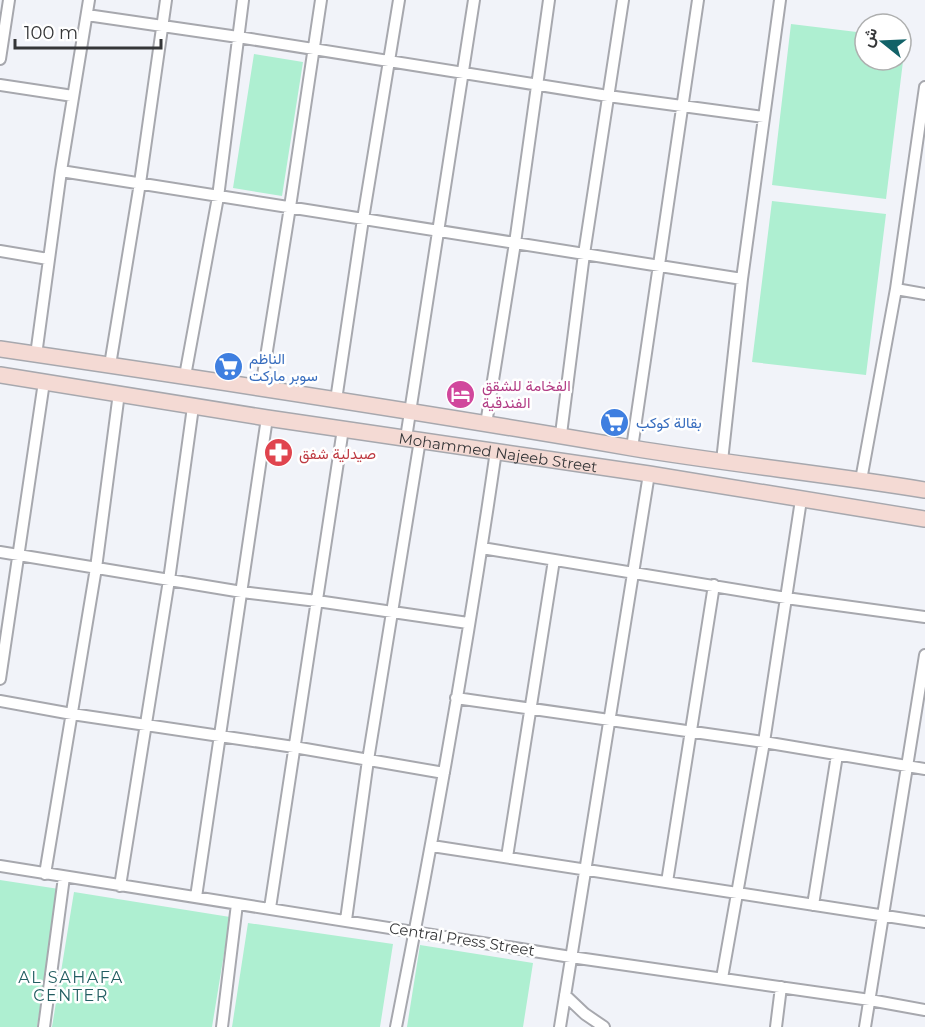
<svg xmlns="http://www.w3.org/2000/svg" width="925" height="1027" viewBox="0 0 925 1027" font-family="Montserrat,Vazirmatn,sans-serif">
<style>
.green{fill:#aeefd1}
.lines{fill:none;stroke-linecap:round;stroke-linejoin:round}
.minor-casing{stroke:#a7a8ae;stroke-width:14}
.secondary-casing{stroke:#a7a8ae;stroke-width:18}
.minor{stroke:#fff;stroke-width:10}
.secondary{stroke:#f4dad4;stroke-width:15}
.labels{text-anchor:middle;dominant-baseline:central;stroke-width:5;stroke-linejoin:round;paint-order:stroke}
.shop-label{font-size:15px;fill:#366cbe;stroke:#fff;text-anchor:start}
.hotel-label{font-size:15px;fill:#b23c85;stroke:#fff;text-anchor:start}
.street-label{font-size:15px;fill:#353638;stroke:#fff}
.health-label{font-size:15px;fill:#be3a42;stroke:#fff;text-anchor:start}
.neighbourhood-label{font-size:16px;letter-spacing:1.5px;fill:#235e62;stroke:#fff}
</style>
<rect width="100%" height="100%" fill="#f1f3f9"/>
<!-- green -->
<path class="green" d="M 791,24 L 865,33 L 865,60 L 901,60 L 901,37 L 906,37 L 886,199 L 772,185 Z
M 254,54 L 303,62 L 282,196 L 233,188 Z
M 772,201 L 886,214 L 866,375 L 752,362 Z
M 0,880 L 59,889 L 37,1027 L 0,1027 Z
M 74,892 L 230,917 L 212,1027 L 52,1027 Z
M 248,923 L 393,944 L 380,1027 L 232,1027 Z
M 420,945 L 533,963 L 523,1027 L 407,1027 Z"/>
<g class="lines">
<defs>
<path id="minor" d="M 87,15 L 238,37 L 608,96 L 764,117
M 0,59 L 9,0
M 0,85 L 73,96
M 61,171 L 742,279
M 0,251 L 48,259
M 896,289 L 925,294
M 36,355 L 61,171 L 89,0
M 110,365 L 140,183 L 166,0
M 185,376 L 218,197 L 243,0
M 261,388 L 290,207 L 321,0
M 336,400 L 363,219 L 399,0
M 486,424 L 515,243 L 549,0
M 561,434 L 584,254 L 623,0
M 406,438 L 474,0
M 632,448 L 698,0
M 722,461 L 742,279 L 780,0
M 861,480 L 896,289 L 925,87
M 482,548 L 786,598 L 925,617
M 0,552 L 242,592 L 317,601 L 468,623
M 0,679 L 44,382
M 456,698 L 764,742 L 925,769
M 0,701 L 72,714 L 294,747 L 444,773
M 432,846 L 925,922
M 507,857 L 554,560
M 0,866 L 571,957 L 870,1000 L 925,1010
M 45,874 L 96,568 L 119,393
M 667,882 L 714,585
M 120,886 L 169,580 L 193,407
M 196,897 L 267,418
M 813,905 L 837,755
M 270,908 L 343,429
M 346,920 L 368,760 L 420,440
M 722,978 L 764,742 L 801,500
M 565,995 L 585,1014 L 604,1027
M 44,1027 L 64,877
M 222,1027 L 237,904
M 396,1027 C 434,836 468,644 496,451
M 560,1027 L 649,474
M 776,1027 L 781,987
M 865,1027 L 925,655"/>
<g id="secondary">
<path d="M 0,349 C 211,380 422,412 632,448 C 729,464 827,474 925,490"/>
<path id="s1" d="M 0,375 L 267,418 L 649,474 L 925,519"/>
</g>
</defs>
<!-- minor casing -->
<use href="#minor" class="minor-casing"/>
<!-- secondary casing -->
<use href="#secondary" class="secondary-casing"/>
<!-- minor -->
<use href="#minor" class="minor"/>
<!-- secondary -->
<use href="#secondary" class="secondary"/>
</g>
<!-- icons -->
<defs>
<symbol id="supermarket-disc" viewBox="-11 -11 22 22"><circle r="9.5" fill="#3f7fe0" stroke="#fff"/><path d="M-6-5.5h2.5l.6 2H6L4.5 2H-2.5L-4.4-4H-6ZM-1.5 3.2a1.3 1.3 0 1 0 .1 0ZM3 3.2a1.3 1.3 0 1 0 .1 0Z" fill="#fff"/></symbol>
<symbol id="hotel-disc" viewBox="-11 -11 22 22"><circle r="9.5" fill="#d1479c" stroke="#fff"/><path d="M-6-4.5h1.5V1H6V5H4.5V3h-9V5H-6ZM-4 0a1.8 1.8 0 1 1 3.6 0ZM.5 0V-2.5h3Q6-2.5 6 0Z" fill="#fff"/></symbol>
<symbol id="pharmacy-disc" viewBox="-11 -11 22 22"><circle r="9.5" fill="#e0444e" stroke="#fff"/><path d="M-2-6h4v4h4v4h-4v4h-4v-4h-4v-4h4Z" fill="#fff"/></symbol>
</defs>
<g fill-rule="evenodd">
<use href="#supermarket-disc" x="212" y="350" width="33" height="33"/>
<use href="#hotel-disc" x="444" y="378" width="33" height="33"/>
<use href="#supermarket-disc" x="598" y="406" width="33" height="33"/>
<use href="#pharmacy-disc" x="262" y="436" width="33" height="33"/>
</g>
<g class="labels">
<!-- shop labels -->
<g class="shop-label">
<text x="249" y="358">الناظم<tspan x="249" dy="17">سوبر ماركت</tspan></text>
<text x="636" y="422">بقالة كوكب</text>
</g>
<!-- hotel labels -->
<g class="hotel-label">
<text x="482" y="385">الفخامة للشقق<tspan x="482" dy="17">الفندقية</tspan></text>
</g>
<!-- street labels -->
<g class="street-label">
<text stroke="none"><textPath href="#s1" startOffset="504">Mohammed Najeeb Street</textPath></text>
<text transform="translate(462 939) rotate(9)">Central Press Street</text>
</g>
<!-- health labels -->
<g class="health-label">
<text x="299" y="453">صيدلية شفق</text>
</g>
<!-- neighbourhood labels -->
<g class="neighbourhood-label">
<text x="71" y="977">AL SAHAFA<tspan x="71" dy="18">CENTER</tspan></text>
</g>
</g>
<!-- north arrow -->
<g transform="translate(883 42) rotate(288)"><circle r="28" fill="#ffffff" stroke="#aeafaf" stroke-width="1.5"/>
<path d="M0-4.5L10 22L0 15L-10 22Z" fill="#126268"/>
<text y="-9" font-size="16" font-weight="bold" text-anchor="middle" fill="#353638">ش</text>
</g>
<!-- scale -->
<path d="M15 39v9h146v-9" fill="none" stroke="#353638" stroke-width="3"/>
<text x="24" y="39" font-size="18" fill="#353638" stroke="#ffffff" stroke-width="4.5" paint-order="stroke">100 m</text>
</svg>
